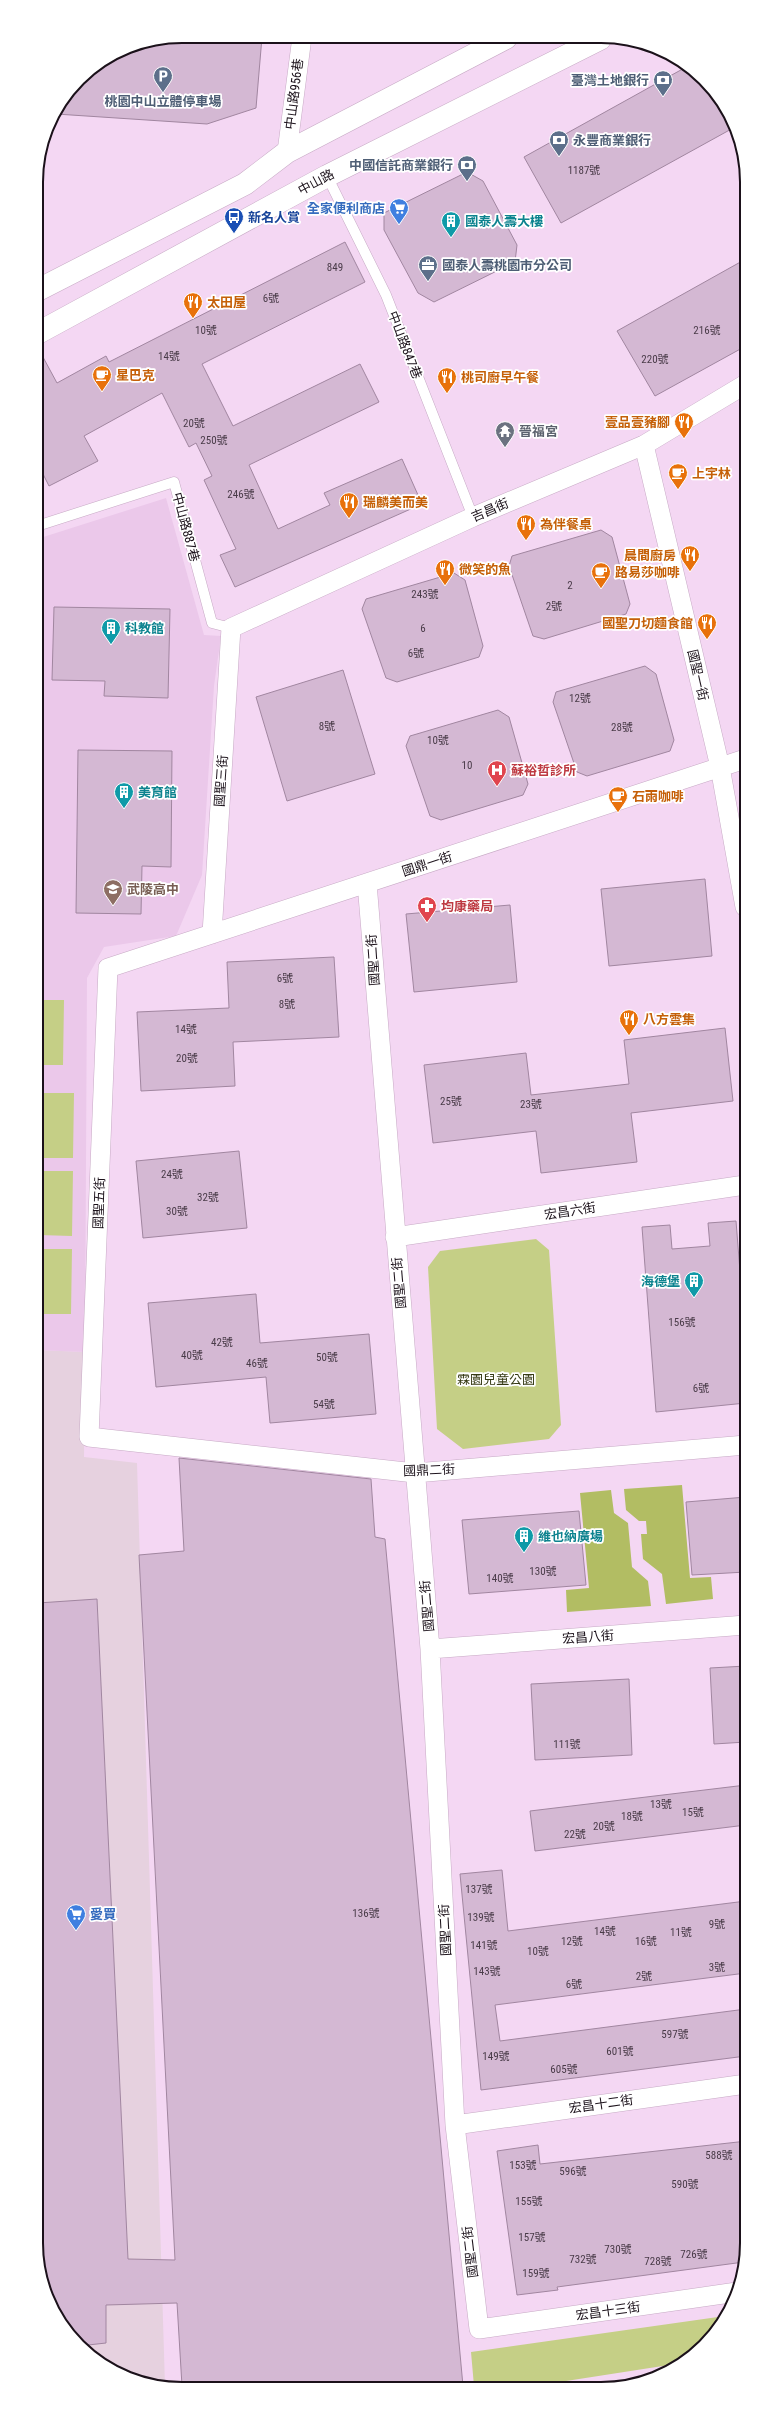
<svg xmlns="http://www.w3.org/2000/svg" width="783" height="2425" viewBox="0 0 783 2425" font-family="'Roboto Condensed','Noto Sans TC',sans-serif">
<style>
.commercial{fill:#e6d1df}
.built{fill:#ebc8ea}
.green{fill:#c5cf86}
.forest{fill:#b2bd63}
.building{fill:#d4b8d3;stroke:#a186a0}
.lines{fill:none;stroke-linecap:round;stroke-linejoin:round}
.lane-casing{stroke:#c7aac5;stroke-width:11}
.street-casing{stroke:#c7aac5;stroke-width:20}
.primary-casing{stroke:#c7aac5;stroke-width:23}
.lane{stroke:#fff;stroke-width:10}
.street{stroke:#fff;stroke-width:19}
.primary{stroke:#fff;stroke-width:22}
.labels{text-anchor:middle;dominant-baseline:central;stroke-width:3.5;stroke-linejoin:round;paint-order:stroke}
.number-label{font-size:11px;fill:#493b48}
.service-label{font-size:13px;font-weight:bold;fill:#4e5e75;stroke:#fff;text-anchor:end}
.street-label{font-size:13px;fill:#1b111a;stroke:#fff}
.shop-label{font-size:13px;font-weight:bold;fill:#366cbe;stroke:#fff;text-anchor:end}
.transit-label{font-size:13px;font-weight:bold;fill:#164399;stroke:#fff;text-anchor:start}
.culture-label{font-size:13px;font-weight:bold;fill:#0d838f;stroke:#fff;text-anchor:start}
.food-label{font-size:13px;font-weight:bold;fill:#c56008;stroke:#fff;text-anchor:start}
.worship-label{font-size:13px;font-weight:bold;fill:#5b616d;stroke:#fff;text-anchor:start}
.health-label{font-size:13px;font-weight:bold;fill:#be3a42;stroke:#fff;text-anchor:start}
.education-label{font-size:13px;font-weight:bold;fill:#785e54;stroke:#fff;text-anchor:start}
.park-label{font-size:13px;fill:#373b15;stroke:#fff}
.rim{fill:none;stroke:#1b111a;stroke-width:2}
</style>
<rect width="100%" height="100%" fill="#f4d7f3"/>
<!-- commercial -->
<path class="commercial" d="M 38,1350 L 85,1352 L 84,1457 L 137,1463 L 165,2386 L 154,2386 L 117,2374 L 79,2346 L 51,2308 L 39,2271 Z"/>
<!-- built -->
<path class="built" d="M 166,498 L 204,635 L 221,636 L 214,686 L 202,875 L 176,936 L 104,947 L 87,978 L 85,1352 L 38,1350 L 37,539 Z"/>
<!-- green -->
<path class="green" d="M 37,1000 L 64,1000 L 63,1065 L 37,1065 Z
M 41,1093 L 74,1093 L 73,1158 L 40,1158 Z
M 39,1171 L 73,1171 L 72,1236 L 39,1235 Z
M 536,1239 L 549,1250 L 561,1425 L 549,1439 L 463,1449 L 437,1429 L 428,1267 L 440,1251 Z
M 39,1249 L 72,1249 L 71,1314 L 38,1314 Z
M 725,2316 L 711,2339 L 682,2363 L 534,2386 L 474,2386 L 471,2352 Z"/>
<!-- forest -->
<path class="forest" d="M 682,1485 L 690,1578 L 711,1577 L 713,1599 L 666,1604 L 662,1574 L 643,1559 L 641,1534 L 647,1534 L 646,1521 L 639,1521 L 626,1510 L 624,1489 Z
M 611,1490 L 614,1513 L 628,1523 L 632,1567 L 648,1581 L 651,1606 L 567,1612 L 566,1590 L 589,1588 L 580,1493 Z"/>
<!-- building -->
<path class="building" d="M 182,36 L 262,37 L 256,108 L 207,124 L 56,114 L 79,79 L 127,47 Z
M 688,66 L 704,79 L 732,117 L 735,127 L 561,223 L 524,157 Z
M 467,172 L 483,181 L 517,245 L 515,262 L 434,302 L 418,293 L 384,230 L 384,213 Z
M 345,242 L 365,282 L 202,364 L 233,426 L 360,364 L 379,402 L 249,465 L 278,529 L 330,505 L 324,493 L 402,459 L 422,504 L 235,587 L 220,555 L 236,549 L 204,480 L 212,476 L 196,443 L 189,447 L 162,393 L 84,436 L 98,461 L 49,486 L 37,462 L 37,346 L 57,383 L 106,356 L 109,362 Z
M 744,260 L 744,347 L 655,396 L 617,331 Z
M 601,530 L 612,537 L 630,604 L 626,614 L 544,639 L 533,636 L 509,566 L 512,556 Z
M 454,573 L 465,580 L 483,646 L 479,657 L 397,682 L 386,678 L 362,609 L 366,599 Z
M 54,607 L 170,609 L 168,698 L 104,696 L 105,681 L 52,680 Z
M 645,666 L 656,674 L 674,740 L 670,751 L 587,776 L 577,772 L 553,702 L 556,692 Z
M 343,670 L 375,774 L 287,801 L 256,697 Z
M 498,710 L 509,717 L 528,784 L 523,795 L 441,820 L 430,816 L 406,746 L 410,736 Z
M 78,750 L 172,751 L 171,867 L 142,866 L 141,914 L 76,913 Z
M 705,879 L 712,956 L 609,966 L 601,889 Z
M 510,905 L 517,982 L 414,992 L 406,914 Z
M 334,957 L 339,1037 L 233,1042 L 235,1086 L 141,1091 L 137,1012 L 229,1008 L 227,962 Z
M 725,1028 L 733,1101 L 631,1113 L 637,1162 L 541,1173 L 536,1131 L 433,1143 L 424,1065 L 526,1053 L 531,1095 L 629,1084 L 624,1040 Z
M 239,1151 L 247,1228 L 143,1238 L 136,1161 Z
M 736,1221 L 746,1347 L 746,1403 L 656,1412 L 642,1227 L 670,1225 L 672,1249 L 710,1246 L 708,1223 Z
M 256,1294 L 260,1343 L 369,1334 L 376,1414 L 270,1423 L 266,1377 L 156,1387 L 148,1303 Z
M 179,1458 L 371,1479 L 375,1537 L 385,1539 L 463,2386 L 182,2386 L 177,2303 L 106,2305 L 106,2343 L 79,2346 L 51,2308 L 39,2271 L 38,1603 L 97,1599 L 128,2259 L 175,2260 L 139,1555 L 184,1551 Z
M 746,1497 L 746,1572 L 692,1575 L 686,1502 Z
M 579,1511 L 586,1585 L 469,1594 L 462,1520 Z
M 746,1666 L 746,1742 L 714,1744 L 710,1668 Z
M 629,1679 L 632,1755 L 535,1760 L 531,1684 Z
M 746,1785 L 746,1825 L 535,1851 L 530,1811 Z
M 502,1870 L 508,1931 L 746,1901 L 746,1973 L 495,2005 L 500,2041 L 746,2009 L 746,2056 L 481,2090 L 460,1874 Z
M 747,2141 L 747,2252 L 744,2262 L 557,2287 L 558,2290 L 517,2295 L 497,2151 L 538,2145 L 540,2164 Z"/>
<g class="lines">
<defs>
<path id="lane" d="M 327,176 L 386,295 L 473,517
M 37,526 L 174,482 L 212,623 L 231,628"/>
<path id="street" d="M 287,152 L 302,37
M 644,445 L 720,767 L 745,907
M 745,759 L 108,968 L 89,1437 L 415,1473 L 746,1445
M 367,883 L 430,1649 L 455,2125 L 479,2329 L 737,2292
M 212,934 L 231,628 L 473,517 L 644,445 L 744,385
M 395,1237 L 745,1185
M 430,1649 L 746,1625
M 455,2125 L 746,2084"/>
<path id="primary" d="M 36,291 L 245,184 L 287,152 L 506,38
M 36,334 L 327,176 L 600,39"/>
</defs>
<!-- lane casing -->
<use href="#lane" class="lane-casing"/>
<!-- street casing -->
<use href="#street" class="street-casing"/>
<!-- primary casing -->
<use href="#primary" class="primary-casing"/>
<!-- lane -->
<use href="#lane" class="lane"/>
<!-- street -->
<use href="#street" class="street"/>
<!-- primary -->
<use href="#primary" class="primary"/>
</g>
<!-- icons -->
<defs>
<symbol id="parking-pin" viewBox="-11 -11 22 30"><path d="M0 17L-7.5 6A9.5 9.5 0 1 1 7.5 6Z" fill="#5c6f8a" stroke="#fff"/><path d="M-3.5-5.5H1a3.5 3.5 0 0 1 0 7H-1V5.5H-3.5ZM-1-3.4V-.6H.8a1.4 1.4 0 0 0 0-2.8Z" fill="#fff"/></symbol>
<symbol id="bank-pin" viewBox="-11 -11 22 30"><path d="M0 17L-7.5 6A9.5 9.5 0 1 1 7.5 6Z" fill="#5c6f8a" stroke="#fff"/><path d="M-6-4H6V4H-6ZM0-2.3a2.3 2.3 0 1 0 0 4.6a2.3 2.3 0 1 0 0-4.6Z" fill="#fff"/></symbol>
<symbol id="supermarket-pin" viewBox="-11 -11 22 30"><path d="M0 17L-7.5 6A9.5 9.5 0 1 1 7.5 6Z" fill="#3f7fe0" stroke="#fff"/><path d="M-6-5.5h2.5l.6 2H6L4.5 2H-2.5L-4.4-4H-6ZM-1.5 3.2a1.3 1.3 0 1 0 .1 0ZM3 3.2a1.3 1.3 0 1 0 .1 0Z" fill="#fff"/></symbol>
<symbol id="bus-pin" viewBox="-11 -11 22 30"><path d="M0 17L-7.5 6A9.5 9.5 0 1 1 7.5 6Z" fill="#1a4fb4" stroke="#fff"/><path d="M-5-6H5V4H4V6H2V4H-2V6H-4V4H-5ZM-3.5-4V0h7V-4ZM-3.5 1.2v1.5H-2V1.2ZM2 1.2v1.5H3.5V1.2Z" fill="#fff"/></symbol>
<symbol id="building-pin" viewBox="-11 -11 22 30"><path d="M0 17L-7.5 6A9.5 9.5 0 1 1 7.5 6Z" fill="#0f9aa8" stroke="#fff"/><path d="M-4-6H4V6H1V3H-1V6H-4ZM-2.5-4.3h1.7v1.8h-1.7ZM.8-4.3h1.7v1.8H.8ZM-2.5-1h1.7V.8h-1.7ZM.8-1h1.7V.8H.8Z" fill="#fff"/></symbol>
<symbol id="office-pin" viewBox="-11 -11 22 30"><path d="M0 17L-7.5 6A9.5 9.5 0 1 1 7.5 6Z" fill="#5c6f8a" stroke="#fff"/><path d="M-6-3h4V-5.5h4V-3h4V5H-6ZM-1-4.5V-3h2v-1.5ZM-6 0V1H6V0Z" fill="#fff"/></symbol>
<symbol id="restaurant-pin" viewBox="-11 -11 22 30"><path d="M0 17L-7.5 6A9.5 9.5 0 1 1 7.5 6Z" fill="#e8710a" stroke="#fff"/><path d="M-5-6h1v4h1v-4h1v4h1v-4h1v5L-1.5 .5V6h-2V.5L-5-1ZM5-6V6H3V1.5H1.5Q1.5-4 5-6Z" fill="#fff"/></symbol>
<symbol id="cafe-pin" viewBox="-11 -11 22 30"><path d="M0 17L-7.5 6A9.5 9.5 0 1 1 7.5 6Z" fill="#e8710a" stroke="#fff"/><path d="M-5.5-4.5H6V0H3Q3 3.5 0 3.5H-2.5Q-5.5 3.5-5.5 0ZM3-3.2v2h1.7v-2ZM-6 4.5H4V6H-6Z" fill="#fff"/></symbol>
<symbol id="temple-pin" viewBox="-11 -11 22 30"><path d="M0 17L-7.5 6A9.5 9.5 0 1 1 7.5 6Z" fill="#6b7280" stroke="#fff"/><path d="M0-6L5-2H3V0L6.5 2.5H4V6H1.5V3h-3V6H-4V2.5H-6.5L-3 0V-2H-5Z" fill="#fff"/></symbol>
<symbol id="hospital-pin" viewBox="-11 -11 22 30"><path d="M0 17L-7.5 6A9.5 9.5 0 1 1 7.5 6Z" fill="#e0444e" stroke="#fff"/><path d="M-5-5h3v3.5h4V-5h3V5h-3V1.5h-4V5h-3Z" fill="#fff"/></symbol>
<symbol id="school-pin" viewBox="-11 -11 22 30"><path d="M0 17L-7.5 6A9.5 9.5 0 1 1 7.5 6Z" fill="#8d6e63" stroke="#fff"/><path d="M0-5L7-2L0 1L-7-2ZM-4 1L0 2.5L4 1V4Q0 6-4 4Z" fill="#fff"/></symbol>
<symbol id="pharmacy-pin" viewBox="-11 -11 22 30"><path d="M0 17L-7.5 6A9.5 9.5 0 1 1 7.5 6Z" fill="#e0444e" stroke="#fff"/><path d="M-2-6h4v4h4v4h-4v4h-4v-4h-4v-4h4Z" fill="#fff"/></symbol>
</defs>
<g fill-rule="evenodd">
<use href="#parking-pin" x="152" y="65" width="22" height="30"/>
<use href="#bank-pin" x="652" y="69" width="22" height="30"/>
<use href="#bank-pin" x="548" y="129" width="22" height="30"/>
<use href="#bank-pin" x="456" y="154" width="22" height="30"/>
<use href="#supermarket-pin" x="388" y="197" width="22" height="30"/>
<use href="#bus-pin" x="223" y="206" width="22" height="30"/>
<use href="#building-pin" x="440" y="210" width="22" height="30"/>
<use href="#office-pin" x="417" y="254" width="22" height="30"/>
<use href="#restaurant-pin" x="182" y="291" width="22" height="30"/>
<use href="#cafe-pin" x="91" y="364" width="22" height="30"/>
<use href="#restaurant-pin" x="436" y="366" width="22" height="30"/>
<use href="#restaurant-pin" x="673" y="411" width="22" height="30"/>
<use href="#temple-pin" x="494" y="420" width="22" height="30"/>
<use href="#cafe-pin" x="667" y="462" width="22" height="30"/>
<use href="#restaurant-pin" x="338" y="491" width="22" height="30"/>
<use href="#restaurant-pin" x="515" y="513" width="22" height="30"/>
<use href="#restaurant-pin" x="679" y="544" width="22" height="30"/>
<use href="#restaurant-pin" x="434" y="558" width="22" height="30"/>
<use href="#cafe-pin" x="590" y="561" width="22" height="30"/>
<use href="#restaurant-pin" x="696" y="612" width="22" height="30"/>
<use href="#building-pin" x="100" y="617" width="22" height="30"/>
<use href="#hospital-pin" x="486" y="759" width="22" height="30"/>
<use href="#building-pin" x="113" y="781" width="22" height="30"/>
<use href="#cafe-pin" x="607" y="785" width="22" height="30"/>
<use href="#school-pin" x="102" y="878" width="22" height="30"/>
<use href="#pharmacy-pin" x="416" y="895" width="22" height="30"/>
<use href="#restaurant-pin" x="618" y="1008" width="22" height="30"/>
<use href="#building-pin" x="683" y="1270" width="22" height="30"/>
<use href="#building-pin" x="513" y="1525" width="22" height="30"/>
<use href="#supermarket-pin" x="65" y="1903" width="22" height="30"/>
</g>
<g class="labels">
<!-- number labels -->
<g class="number-label">
<text x="584" y="170">1187號</text>
<text x="335" y="267">849</text>
<text x="271" y="298">6號</text>
<text x="206" y="330">10號</text>
<text x="707" y="330">216號</text>
<text x="169" y="356">14號</text>
<text x="655" y="359">220號</text>
<text x="194" y="423">20號</text>
<text x="214" y="440">250號</text>
<text x="241" y="494">246號</text>
<text x="570" y="585">2</text>
<text x="425" y="594">243號</text>
<text x="554" y="606">2號</text>
<text x="423" y="628">6</text>
<text x="416" y="653">6號</text>
<text x="580" y="698">12號</text>
<text x="327" y="726">8號</text>
<text x="622" y="727">28號</text>
<text x="438" y="740">10號</text>
<text x="467" y="765">10</text>
<text x="285" y="978">6號</text>
<text x="287" y="1004">8號</text>
<text x="186" y="1029">14號</text>
<text x="187" y="1058">20號</text>
<text x="451" y="1101">25號</text>
<text x="531" y="1104">23號</text>
<text x="172" y="1174">24號</text>
<text x="208" y="1197">32號</text>
<text x="177" y="1211">30號</text>
<text x="682" y="1322">156號</text>
<text x="222" y="1342">42號</text>
<text x="192" y="1355">40號</text>
<text x="327" y="1357">50號</text>
<text x="257" y="1363">46號</text>
<text x="701" y="1388">6號</text>
<text x="324" y="1404">54號</text>
<text x="543" y="1571">130號</text>
<text x="500" y="1578">140號</text>
<text x="567" y="1744">111號</text>
<text x="661" y="1804">13號</text>
<text x="693" y="1812">15號</text>
<text x="632" y="1816">18號</text>
<text x="604" y="1826">20號</text>
<text x="575" y="1834">22號</text>
<text x="479" y="1889">137號</text>
<text x="366" y="1913">136號</text>
<text x="481" y="1917">139號</text>
<text x="717" y="1924">9號</text>
<text x="605" y="1931">14號</text>
<text x="681" y="1932">11號</text>
<text x="572" y="1941">12號</text>
<text x="646" y="1941">16號</text>
<text x="484" y="1945">141號</text>
<text x="538" y="1951">10號</text>
<text x="717" y="1967">3號</text>
<text x="487" y="1971">143號</text>
<text x="644" y="1976">2號</text>
<text x="574" y="1984">6號</text>
<text x="675" y="2034">597號</text>
<text x="620" y="2051">601號</text>
<text x="496" y="2056">149號</text>
<text x="564" y="2069">605號</text>
<text x="719" y="2155">588號</text>
<text x="523" y="2165">153號</text>
<text x="573" y="2171">596號</text>
<text x="685" y="2184">590號</text>
<text x="529" y="2201">155號</text>
<text x="532" y="2237">157號</text>
<text x="618" y="2249">730號</text>
<text x="694" y="2254">726號</text>
<text x="583" y="2259">732號</text>
<text x="658" y="2261">728號</text>
<text x="536" y="2273">159號</text>
</g>
<!-- service labels -->
<g class="service-label">
<text x="649" y="80">臺灣土地銀行</text>
<text x="163" y="101" text-anchor="middle">桃園中山立體停車場</text>
<text x="573" y="140" text-anchor="start">永豐商業銀行</text>
<text x="453" y="165">中國信託商業銀行</text>
<text x="442" y="265" text-anchor="start">國泰人壽桃園市分公司</text>
</g>
<!-- street labels -->
<g class="street-label">
<text transform="translate(294 94) rotate(-83)">中山路956巷</text>
<text transform="translate(316 182) rotate(-28)">中山路</text>
<text transform="translate(405 345) rotate(69)">中山路847巷</text>
<text transform="translate(490 510) rotate(-23)">吉昌街</text>
<text transform="translate(186 527) rotate(75)">中山路887巷</text>
<text transform="translate(698 675) rotate(77)">國聖一街</text>
<text transform="translate(221 781) rotate(-86)">國聖三街</text>
<text transform="translate(427 864) rotate(-18)">國鼎一街</text>
<text transform="translate(373 960) rotate(-94)">國聖二街</text>
<text transform="translate(99 1203) rotate(-88)">國聖五街</text>
<text transform="translate(570 1211) rotate(-9)">宏昌六街</text>
<text transform="translate(399 1283) rotate(-95)">國聖二街</text>
<text transform="translate(429 1470) rotate(-2)">國鼎二街</text>
<text transform="translate(427 1606) rotate(-95)">國聖二街</text>
<text transform="translate(588 1637) rotate(-4)">宏昌八街</text>
<text transform="translate(445 1930) rotate(-93)">國聖二街</text>
<text transform="translate(601 2104) rotate(-8)">宏昌十二街</text>
<text transform="translate(470 2252) rotate(-97)">國聖二街</text>
<text transform="translate(608 2311) rotate(-8)">宏昌十三街</text>
</g>
<!-- shop labels -->
<g class="shop-label">
<text x="385" y="208">全家便利商店</text>
<text x="90" y="1914" text-anchor="start">愛買</text>
</g>
<!-- transit labels -->
<g class="transit-label">
<text x="248" y="217">新名人賞</text>
</g>
<!-- culture labels -->
<g class="culture-label">
<text x="465" y="221">國泰人壽大樓</text>
<text x="125" y="628">科教館</text>
<text x="138" y="792">美育館</text>
<text x="680" y="1281" text-anchor="end">海德堡</text>
<text x="538" y="1536">維也納廣場</text>
</g>
<!-- food labels -->
<g class="food-label">
<text x="207" y="302">太田屋</text>
<text x="116" y="375">星巴克</text>
<text x="461" y="377">桃司廚早午餐</text>
<text x="670" y="422" text-anchor="end">壹品壹豬腳</text>
<text x="692" y="473">上宇林</text>
<text x="363" y="502">瑞麟美而美</text>
<text x="540" y="524">為伴餐桌</text>
<text x="676" y="555" text-anchor="end">晨間廚房</text>
<text x="459" y="569">微笑的魚</text>
<text x="615" y="572">路易莎咖啡</text>
<text x="693" y="623" text-anchor="end">國聖刀切麵食館</text>
<text x="632" y="796">石雨咖啡</text>
<text x="643" y="1019">八方雲集</text>
</g>
<!-- worship labels -->
<g class="worship-label">
<text x="519" y="431">晉福宮</text>
</g>
<!-- health labels -->
<g class="health-label">
<text x="511" y="770">蘇裕哲診所</text>
<text x="441" y="906">均康藥局</text>
</g>
<!-- education labels -->
<g class="education-label">
<text x="127" y="889">武陵高中</text>
</g>
<!-- park labels -->
<g class="park-label">
<text x="496" y="1379">霖園兒童公園</text>
</g>
</g>
<!-- crop -->
<path d="M0 0H783V2425H0ZM182 43H601A139 139 0 0 1 740 182V2243A139 139 0 0 1 601 2382H182A139 139 0 0 1 43 2243V182A139 139 0 0 1 182 43Z" fill="#fff" fill-rule="evenodd"/>
<path class="rim" d="M182 43H601A139 139 0 0 1 740 182V2243A139 139 0 0 1 601 2382H182A139 139 0 0 1 43 2243V182A139 139 0 0 1 182 43Z"/>
</svg>
